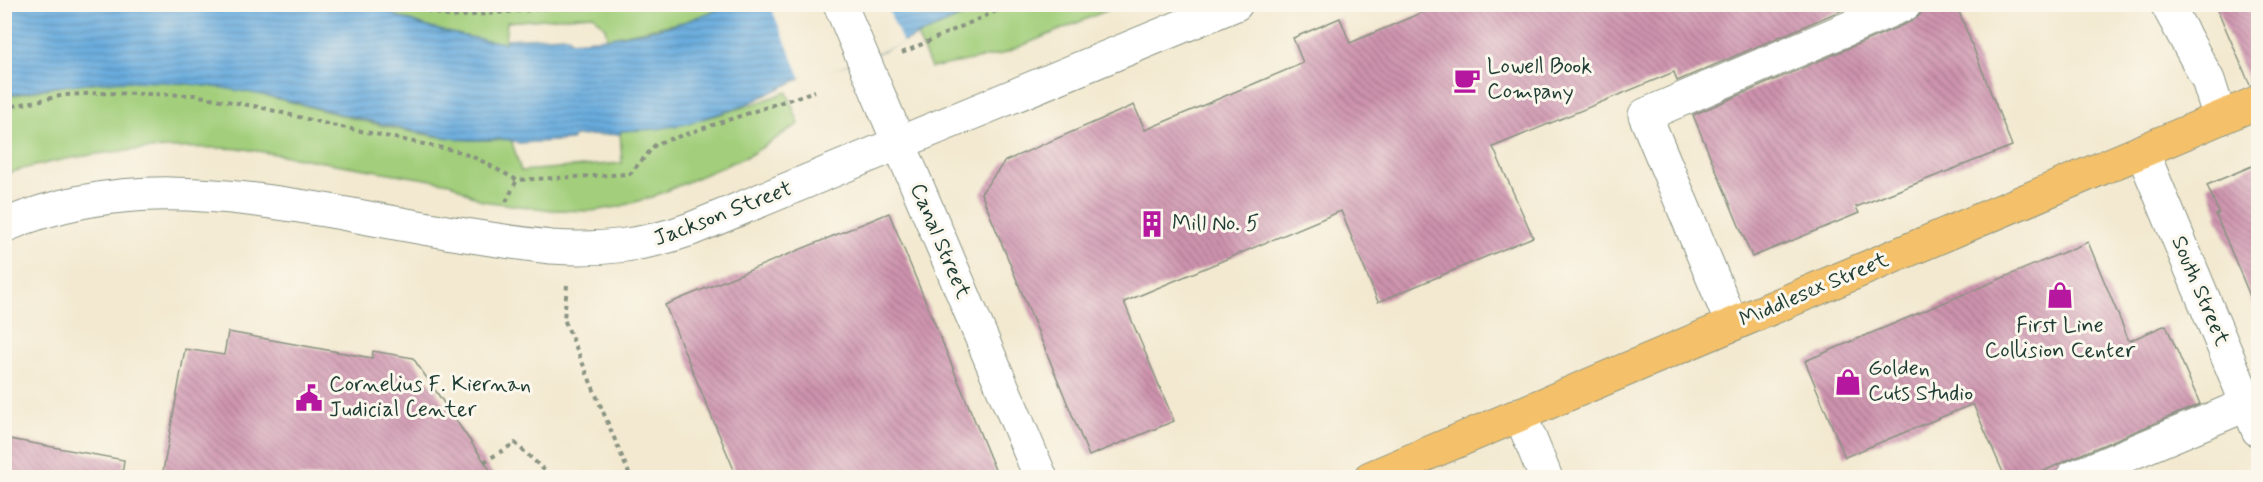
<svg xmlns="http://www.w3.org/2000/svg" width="2263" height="482" viewBox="0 0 2263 482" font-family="Mynerve,sans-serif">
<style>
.green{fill:#a3cf7c;stroke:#618658;stroke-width:1.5}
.water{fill:url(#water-rules);stroke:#447488;stroke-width:1.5}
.pier{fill:#f3e9d0}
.building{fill:url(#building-back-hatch)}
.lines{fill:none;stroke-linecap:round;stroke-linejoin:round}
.minor-casing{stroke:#899382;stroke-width:35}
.major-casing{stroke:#899382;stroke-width:35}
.path{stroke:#899382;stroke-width:4;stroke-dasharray:4.5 4.5;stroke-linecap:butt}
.minor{stroke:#fff;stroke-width:33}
.major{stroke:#f4c16a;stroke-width:33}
.labels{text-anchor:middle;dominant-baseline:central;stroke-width:6;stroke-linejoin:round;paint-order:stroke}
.poi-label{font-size:22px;fill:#1f3d34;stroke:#fbf7ec;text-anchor:start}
.street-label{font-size:22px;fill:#1f3d34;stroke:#fbf7ec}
</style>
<defs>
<pattern id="water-rules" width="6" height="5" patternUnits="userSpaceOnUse" patternTransform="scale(1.5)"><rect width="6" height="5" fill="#68abdd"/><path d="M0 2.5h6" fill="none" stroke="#558cb4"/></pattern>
<pattern id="building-back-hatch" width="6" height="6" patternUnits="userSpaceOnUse" patternTransform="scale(1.5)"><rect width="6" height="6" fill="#ce93ae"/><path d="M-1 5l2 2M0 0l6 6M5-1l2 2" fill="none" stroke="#a7798e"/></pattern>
</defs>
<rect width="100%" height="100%" fill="#fbf7ec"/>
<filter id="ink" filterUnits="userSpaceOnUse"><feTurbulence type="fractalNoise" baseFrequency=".0167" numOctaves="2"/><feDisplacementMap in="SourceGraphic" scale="12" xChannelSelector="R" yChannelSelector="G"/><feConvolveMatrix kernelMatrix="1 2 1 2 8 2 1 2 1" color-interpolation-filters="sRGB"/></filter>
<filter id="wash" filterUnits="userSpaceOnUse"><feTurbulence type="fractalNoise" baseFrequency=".008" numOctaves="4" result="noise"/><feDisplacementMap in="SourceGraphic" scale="24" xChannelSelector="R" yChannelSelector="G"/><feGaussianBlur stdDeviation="1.35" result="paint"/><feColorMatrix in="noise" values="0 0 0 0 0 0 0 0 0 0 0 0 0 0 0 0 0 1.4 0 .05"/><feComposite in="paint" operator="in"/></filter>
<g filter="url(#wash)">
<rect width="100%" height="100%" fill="#f3e9d0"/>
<!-- green -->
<path class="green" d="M 375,5 L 729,5 L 687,21 L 607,38 L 605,27 L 593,15 L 507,22 L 505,43 C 461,37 413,27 375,5 Z
M 989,5 L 1120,5 L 1002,54 L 931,68 L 917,36 Z
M 131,80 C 172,82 214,85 254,93 C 339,112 424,146 511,139 L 521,171 L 622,163 L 620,131 C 678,129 733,112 787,92 L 799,124 L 750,155 L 652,197 L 618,207 L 591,211 L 552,210 L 482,201 L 450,183 L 245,149 C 162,144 84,150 5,174 L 5,97 L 83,81 Z"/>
<!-- water -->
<path class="water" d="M 5,5 L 375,5 C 413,27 461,37 505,43 L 506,39 L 567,36 L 572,41 L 607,38 L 658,29 L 687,21 L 729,5 L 989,5 L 863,59 L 801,78 L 743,106 L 686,124 L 657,129 L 621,131 L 620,134 L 574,136 L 572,140 L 518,143 C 505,136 485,141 469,140 C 454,139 439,136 424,133 C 366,122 310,104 252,93 C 169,77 86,76 5,97 Z"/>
<!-- pier -->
<path class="pier" d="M 770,5 L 886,5 L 903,43 L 802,81 Z"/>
<g id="blocks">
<!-- building -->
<path class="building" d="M 1442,4 L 1856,4 L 1677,81 L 1674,72 L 1493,147 L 1533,237 L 1378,302 L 1341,211 L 1124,302 L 1174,421 L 1089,456 L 981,193 L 1005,161 L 1134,105 L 1145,130 L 1303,63 L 1293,38 L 1340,18 L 1350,43 Z
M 1923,4 L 1956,4 L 2012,146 L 1856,207 L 1859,213 L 1752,257 L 1693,115 L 1912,21 L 1920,15 Z
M 2215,4 L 2259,4 L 2259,84 L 2250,85 Z
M 2259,163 L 2259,315 L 2258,315 L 2216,215 L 2219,213 L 2207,185 Z
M 889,213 L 998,477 L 737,477 L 665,305 Z
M 2088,242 L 2129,341 L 2166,325 L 2200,404 L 2065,461 L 2032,477 L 2005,477 L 1973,404 L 1845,457 L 1805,361 Z
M 228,332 L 372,358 L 373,351 L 413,358 L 495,477 L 162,477 L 185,349 L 224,355 Z
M 4,438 L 124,460 L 122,477 L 4,477 Z"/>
</g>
</g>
<g filter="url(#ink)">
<use href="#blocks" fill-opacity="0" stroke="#899382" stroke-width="1.5"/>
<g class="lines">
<defs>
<path id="minor" d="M 840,4 L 1041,478
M 2167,4 L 2208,80 L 2220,118
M 2142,151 L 2258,430
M 4,226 C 115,178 221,193 336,212 C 407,225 479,239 551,247 C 601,250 644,246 691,229 L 1236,4
M 1732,324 L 1645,115 L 1905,4
M 1520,414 L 1546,478
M 2072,478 L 2248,404"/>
<path id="major" d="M 1370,478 L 2258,102"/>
</defs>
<!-- minor casing -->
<use href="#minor" class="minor-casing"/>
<!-- major casing -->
<use href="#major" class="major-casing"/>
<!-- path -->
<path class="path" d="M 401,4 L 451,17 L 599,4
M 902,53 L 1012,4
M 4,108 L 65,95 L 99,93 L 194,95 L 259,107 L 327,124 L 457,151 L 478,159 L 517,180 L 630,174 L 656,144 L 815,91
M 506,202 L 517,180
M 567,285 L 564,319 L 631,478
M 484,462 L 515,443 L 553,478"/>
<!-- minor -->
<use href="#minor" class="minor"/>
<!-- major -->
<use href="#major" class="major"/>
</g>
</g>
<!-- icons -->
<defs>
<symbol id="cafe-bare" viewBox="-9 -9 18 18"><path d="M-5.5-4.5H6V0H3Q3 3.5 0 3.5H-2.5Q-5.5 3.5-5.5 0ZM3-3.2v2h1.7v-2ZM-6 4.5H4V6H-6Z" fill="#b5179e" stroke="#fbf7ec" stroke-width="2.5" paint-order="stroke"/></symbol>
<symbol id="building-bare" viewBox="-9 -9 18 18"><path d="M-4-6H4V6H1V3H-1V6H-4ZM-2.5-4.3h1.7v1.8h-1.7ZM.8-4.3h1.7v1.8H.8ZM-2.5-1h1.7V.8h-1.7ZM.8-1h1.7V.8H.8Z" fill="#b5179e" stroke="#fbf7ec" stroke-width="2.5" paint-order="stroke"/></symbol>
<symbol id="shop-bare" viewBox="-9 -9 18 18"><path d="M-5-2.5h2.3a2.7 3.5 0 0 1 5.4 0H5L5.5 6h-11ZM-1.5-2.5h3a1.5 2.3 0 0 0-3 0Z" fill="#b5179e" stroke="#fbf7ec" stroke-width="2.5" paint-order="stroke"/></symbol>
<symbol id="civic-bare" viewBox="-9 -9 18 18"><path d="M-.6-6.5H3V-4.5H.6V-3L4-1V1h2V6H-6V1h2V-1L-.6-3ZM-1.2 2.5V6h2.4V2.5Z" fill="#b5179e" stroke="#fbf7ec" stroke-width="2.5" paint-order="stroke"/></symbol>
</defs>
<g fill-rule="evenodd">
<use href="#cafe-bare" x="1448" y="61" width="38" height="38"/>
<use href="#building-bare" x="1133" y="205" width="38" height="38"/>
<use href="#shop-bare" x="2041" y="276" width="38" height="38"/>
<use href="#shop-bare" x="1829" y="363" width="38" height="38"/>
<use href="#civic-bare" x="290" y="379" width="38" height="38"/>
</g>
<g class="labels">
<!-- poi labels -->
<g class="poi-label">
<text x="1487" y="67">Lowell Book<tspan x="1487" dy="25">Company</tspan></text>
<text x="1172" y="224">Mill No. 5</text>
<text x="2060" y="326" text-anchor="middle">First Line<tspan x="2060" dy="25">Collision Center</tspan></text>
<text x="1868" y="369">Golden<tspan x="1868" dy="25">Cuts Studio</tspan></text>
<text x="329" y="385">Cornelius F. Kiernan<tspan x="329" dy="25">Judicial Center</tspan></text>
</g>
<!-- street labels -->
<g class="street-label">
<text transform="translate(723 214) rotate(-21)">Jackson Street</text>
<text transform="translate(940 241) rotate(67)">Canal Street</text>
<text transform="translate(1814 290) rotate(-23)">Middlesex Street</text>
<text transform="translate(2200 291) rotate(67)">South Street</text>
</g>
</g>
<!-- margin -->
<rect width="2263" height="482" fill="none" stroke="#fbf7ec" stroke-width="24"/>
</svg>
